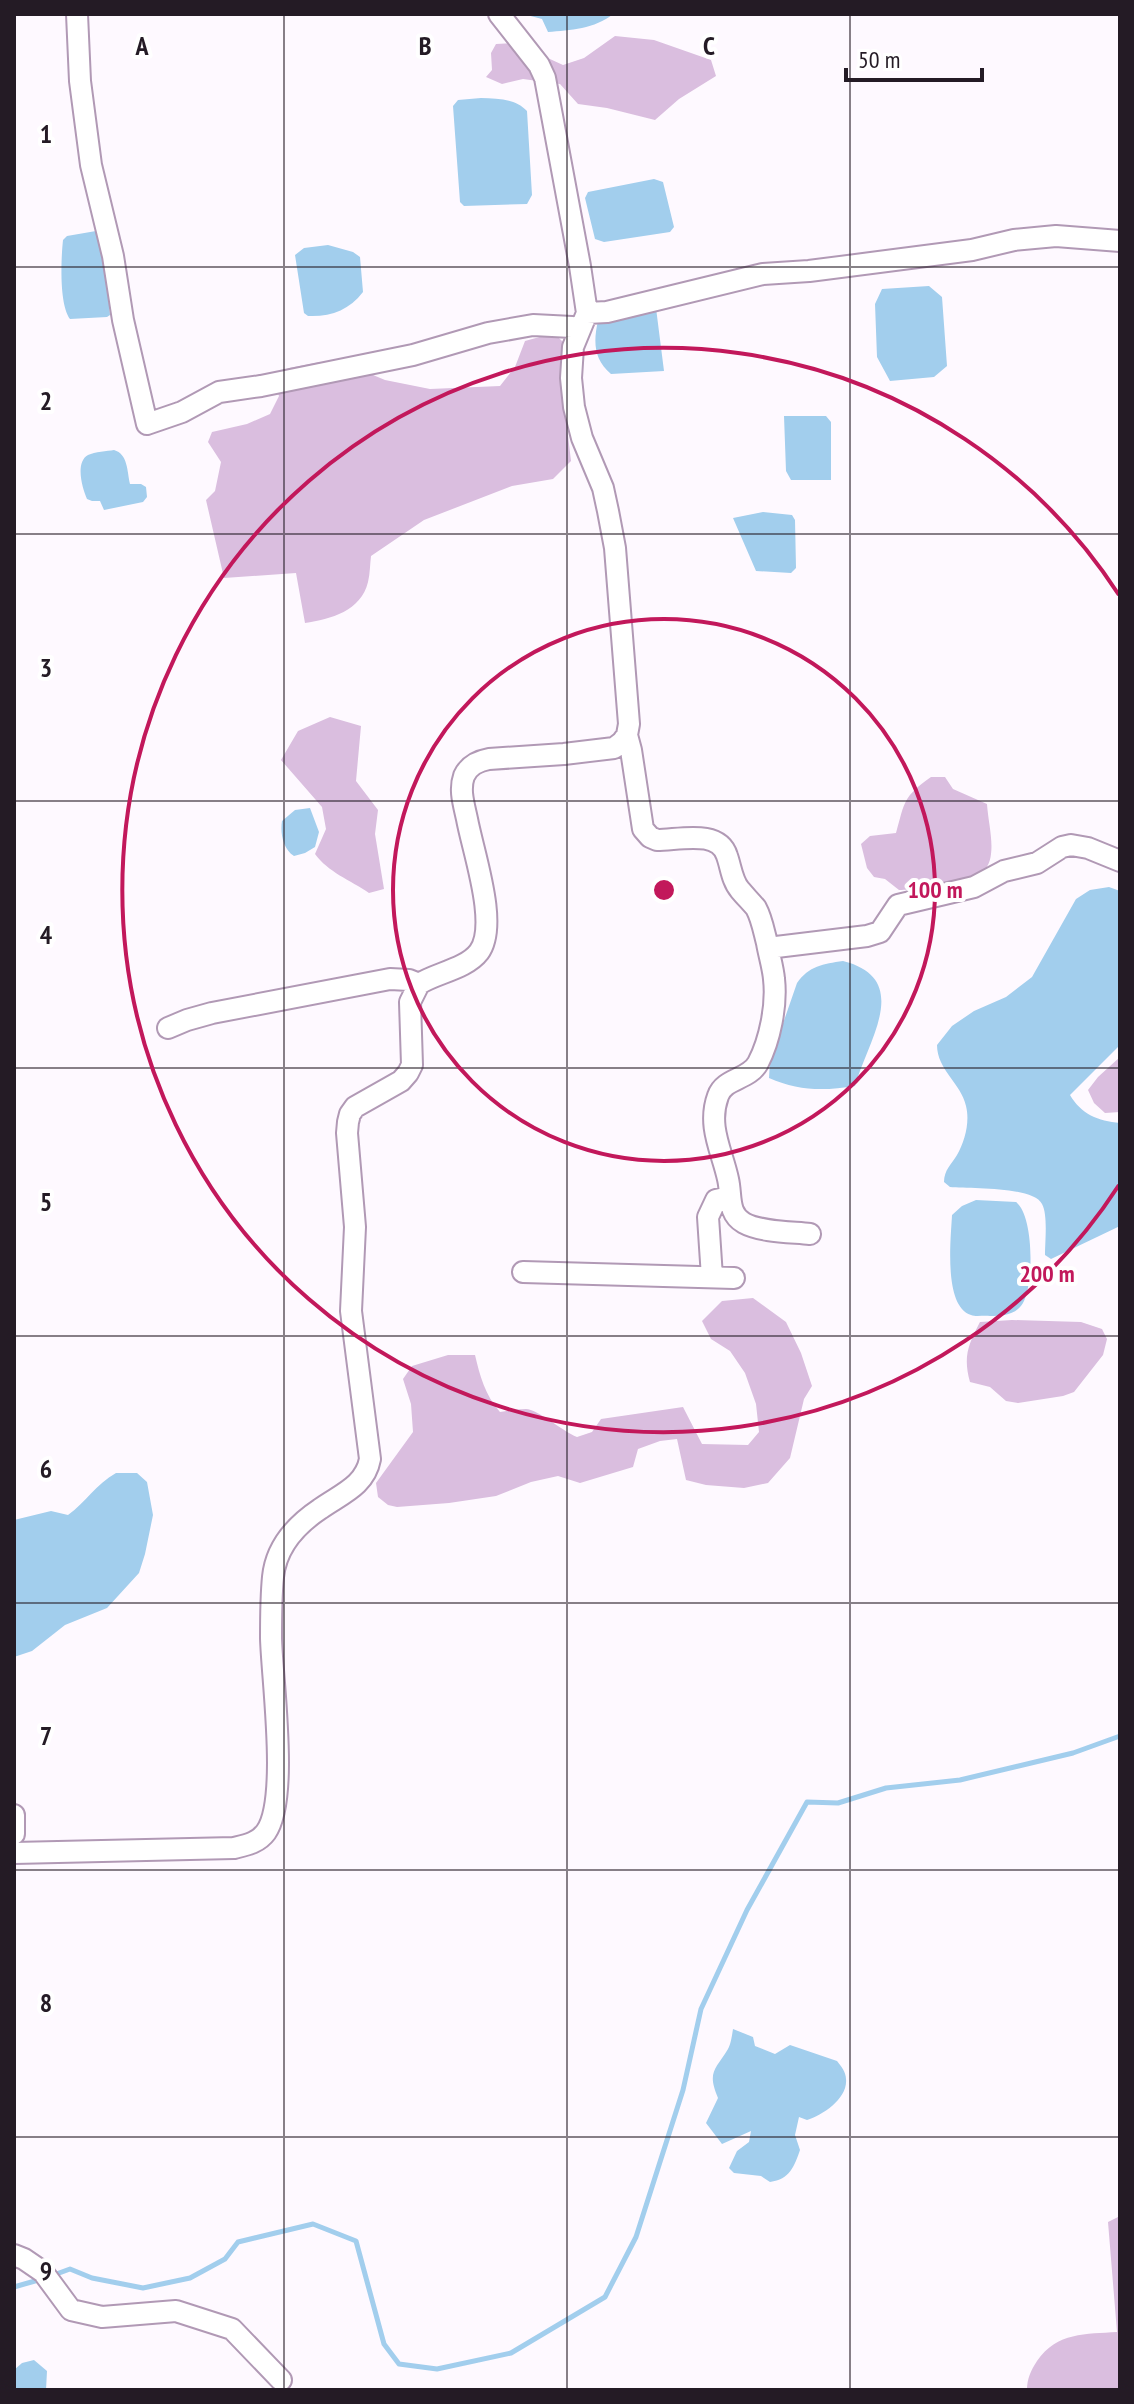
<svg xmlns="http://www.w3.org/2000/svg" width="1134" height="2404" viewBox="0 0 1134 2404" font-family="'PT Sans Narrow',sans-serif">
<style>
.green{fill:#dabedf}
.water{fill:#a2ceed}
.lines{fill:none;stroke-linecap:round;stroke-linejoin:round}
.stream{stroke:#a2ceed;stroke-width:5}
.minor-casing{stroke:#b199b5;stroke-width:24}
.minor{stroke:#fff;stroke-width:20}
.grid{fill:none;stroke:#241b25;stroke-width:2;stroke-opacity:0.55}
.ring{fill:none;stroke:#c2185b;stroke-width:4}
.grid-label{font-size:26px;text-anchor:middle;font-weight:bold;fill:#241b25;stroke:#fff;stroke-width:8;stroke-linejoin:round;paint-order:stroke}
.centre{fill:#c2185b;stroke:#fff;stroke-width:4}
.ring-label{font-size:24px;text-anchor:middle;font-weight:bold;fill:#c2185b;stroke:#fff;stroke-width:8;stroke-linejoin:round;paint-order:stroke}
</style>
<rect width="100%" height="100%" fill="#fef9ff"/>
<!-- green -->
<path class="green" d="M 615,36 L 654,40 L 711,60 L 716,76 L 679,99 L 655,120 L 607,108 L 578,104 L 560,84 L 523,79 L 502,84 L 486,77 L 492,70 L 491,53 L 496,44 L 515,43 L 563,65 L 584,58 Z
M 554,333 L 568,347 L 564,402 L 571,461 L 553,479 L 512,486 L 424,520 L 371,556 C 370,564 370,574 368,582 C 361,611 331,619 305,623 L 296,573 L 224,578 L 206,500 L 215,491 L 221,462 L 208,442 L 212,432 L 247,424 L 270,414 L 279,396 L 271,376 L 289,368 L 320,362 L 341,369 L 361,370 L 385,380 L 430,389 L 500,386 L 515,367 L 525,341 Z
M 330,717 L 361,726 L 356,781 L 378,810 L 375,834 L 384,889 L 369,893 C 350,880 328,872 315,854 L 326,829 L 322,807 L 281,760 L 298,731 Z
M 931,777 L 945,777 L 953,789 L 987,804 C 988,820 993,839 991,854 C 988,891 925,889 899,890 L 885,879 L 874,877 L 867,868 L 861,844 L 870,836 L 896,833 C 905,801 903,797 931,777 Z
M 1120,1057 L 1120,1112 L 1105,1113 L 1094,1103 L 1088,1090 L 1098,1077 Z
M 753,1298 L 786,1322 L 801,1353 L 812,1386 L 804,1399 L 790,1458 L 768,1483 L 744,1488 L 706,1485 L 686,1480 L 677,1439 L 660,1441 L 638,1449 L 633,1467 L 580,1483 L 558,1476 L 531,1482 L 496,1496 L 449,1503 L 397,1507 L 388,1505 L 378,1497 L 376,1483 L 413,1432 L 411,1404 L 403,1379 L 412,1366 L 448,1355 L 475,1355 C 480,1376 485,1395 500,1412 C 508,1411 518,1409 526,1409 C 537,1409 562,1431 577,1437 L 592,1432 L 601,1419 L 683,1407 L 702,1444 L 748,1445 L 759,1432 L 756,1404 L 745,1373 L 730,1351 L 711,1339 L 702,1321 L 722,1301 Z
M 1012,1320 L 1081,1322 L 1102,1329 L 1107,1339 L 1103,1355 L 1074,1392 L 1063,1396 L 1018,1403 L 1006,1401 L 990,1387 L 970,1382 C 963,1357 968,1345 980,1322 Z
M 1120,2216 L 1120,2390 L 1027,2390 C 1027,2379 1031,2370 1037,2361 C 1057,2332 1086,2334 1117,2332 L 1108,2222 Z"/>
<!-- water -->
<path class="water" d="M 523,14 L 613,14 C 595,29 570,30 548,32 L 542,19 Z
M 481,98 C 498,99 515,98 527,111 L 532,195 L 527,204 L 464,206 L 460,202 L 453,106 L 458,100 Z
M 654,179 L 663,182 L 674,227 L 670,232 L 604,242 L 595,239 L 585,198 L 588,192 Z
M 96,231 L 99,233 L 107,281 L 110,315 L 107,317 L 70,319 C 59,304 61,259 63,240 L 67,236 Z
M 328,245 L 353,252 L 360,257 L 363,292 C 349,310 331,317 308,316 L 304,313 L 295,255 L 304,248 Z
M 929,286 L 942,297 L 947,366 L 934,377 L 890,381 L 877,357 L 875,304 L 882,289 Z
M 656,308 L 664,371 L 611,374 C 594,360 593,342 598,321 Z
M 784,416 L 826,416 L 831,422 L 831,480 L 791,480 L 786,471 Z
M 114,450 C 128,454 127,471 130,484 L 141,484 L 146,487 L 147,497 L 143,502 L 104,510 L 100,501 L 92,501 L 87,499 C 82,488 75,462 88,455 C 95,452 107,451 114,450 Z
M 763,512 L 792,515 L 795,520 L 796,568 L 791,573 L 756,571 L 733,518 Z
M 310,808 L 319,832 L 315,847 L 305,853 L 294,856 C 283,849 280,833 282,821 L 295,810 Z
M 1109,887 L 1120,891 L 1120,1045 L 1070,1095 C 1081,1114 1098,1121 1120,1123 L 1120,1226 L 1051,1259 L 1045,1255 C 1045,1241 1048,1215 1042,1204 C 1033,1186 969,1189 950,1187 L 944,1182 C 944,1170 951,1165 957,1155 C 965,1141 970,1122 966,1106 C 961,1083 937,1070 937,1045 L 952,1026 L 974,1011 L 1006,997 L 1032,977 L 1076,899 L 1090,890 Z
M 843,961 C 914,979 867,1042 855,1086 C 824,1091 798,1091 769,1078 L 770,1061 L 797,983 C 809,966 823,964 843,961 Z
M 976,1200 L 1016,1202 C 1034,1216 1034,1284 1023,1303 C 1016,1315 1002,1316 990,1316 C 984,1315 976,1317 971,1315 C 943,1306 951,1238 952,1215 L 962,1206 Z
M 116,1473 L 137,1473 L 147,1482 L 153,1515 L 145,1554 L 139,1573 L 107,1608 L 65,1625 L 32,1651 L 14,1657 L 14,1520 L 51,1511 L 68,1515 C 86,1502 96,1484 116,1473 Z
M 733,2029 L 753,2037 L 755,2046 L 775,2054 L 790,2045 L 837,2061 C 841,2066 846,2072 846,2079 C 848,2098 823,2115 807,2120 L 799,2117 L 795,2135 L 800,2150 C 794,2167 790,2179 770,2182 L 761,2176 L 734,2173 L 729,2168 L 737,2151 L 749,2142 L 751,2131 L 722,2144 L 706,2123 L 718,2098 C 707,2072 715,2070 728,2049 C 731,2044 732,2035 733,2029 Z
M 34,2360 L 47,2371 L 46,2390 L 14,2390 L 14,2370 L 22,2363 Z"/>
<g class="lines">
<!-- stream -->
<path class="stream" d="M 51,2276 L 70,2269 L 92,2278 L 143,2288 L 190,2278 L 225,2259 L 238,2242 L 313,2224 L 356,2241 L 384,2344 L 399,2364 L 437,2369 L 511,2353 L 605,2297 L 636,2237 L 683,2090 L 701,2009 L 747,1910 L 807,1802 L 838,1803 L 886,1788 L 960,1780 L 1073,1753 L 1120,1736
M 14,2287 L 42,2279"/>
<defs>
<path id="minor" d="M 77,14 L 80,81 L 91,165 L 113,256 L 123,320 L 147,424 L 182,412 L 219,392 L 261,386 L 413,355 L 488,333 L 533,325 L 572,327 L 579,330
M 587,313 L 607,312 L 763,274 L 809,271 L 879,262 L 972,250 L 1014,240 L 1056,236 L 1120,241
M 627,735 L 631,750 L 643,829 L 650,837 L 657,840 C 679,840 719,829 727,856 C 731,867 732,881 740,890 C 745,896 751,902 756,908 C 762,919 764,932 767,943 C 769,955 773,967 774,979 C 777,1005 770,1040 758,1063 C 749,1080 724,1078 718,1096 C 707,1126 722,1151 728,1179 C 732,1196 727,1213 744,1223 C 760,1232 792,1232 810,1234
M 768,948 L 867,936 L 880,932 L 898,905 L 974,887 L 1004,871 L 1037,863 L 1062,847 L 1071,845 L 1088,848 L 1120,861
M 168,1028 L 187,1020 L 212,1013 L 390,979 L 409,980 L 419,984
M 523,1272 L 734,1278
M 712,1277 L 708,1217 L 716,1200 L 729,1197
M 14,1815 L 14,1834
M 14,1853 L 234,1848 C 246,1845 258,1843 266,1832 C 289,1799 272,1680 271,1638 C 271,1618 271,1597 273,1577 C 276,1547 296,1525 320,1509 C 341,1494 365,1486 370,1459 L 351,1311 L 355,1227 L 347,1133 L 348,1122 L 350,1114 L 355,1107 L 401,1081 L 408,1073 L 412,1065 L 410,1002 L 419,984 C 436,973 466,969 479,952 C 499,925 473,852 467,819 C 464,805 459,790 464,776 C 469,765 478,761 489,759 L 564,754 L 614,748 L 622,742 L 627,735 L 629,724 L 615,548 L 608,511 L 603,488 L 582,438 L 574,407 L 571,378 L 573,347 L 587,313 L 580,266 L 545,78 L 539,65 L 499,14
M 14,2255 L 24,2259 L 43,2272 L 71,2310 L 102,2317 L 176,2311 L 232,2329 L 281,2380"/>
</defs>
<!-- minor casing -->
<use href="#minor" class="minor-casing"/>
<!-- minor -->
<use href="#minor" class="minor"/>
</g>
<!-- grid -->
<path class="grid" d="M 284,14 L 284,2390M 567,14 L 567,2390M 850,14 L 850,2390M 14,267 L 1120,267M 14,534 L 1120,534M 14,801 L 1120,801M 14,1068 L 1120,1068M 14,1336 L 1120,1336M 14,1603 L 1120,1603M 14,1870 L 1120,1870M 14,2137 L 1120,2137"/>
<!-- distance rings -->
<g class="ring">
<circle cx="664" cy="890" r="271"/>
<path d="M1119 1185A542 542 0 1 1 1119 595"/>
</g>
<g class="grid-label">
<text x="142" y="55">A</text>
<text x="425" y="55">B</text>
<text x="709" y="55">C</text>
<text x="46" y="143">1</text>
<text x="46" y="410">2</text>
<text x="46" y="677">3</text>
<text x="46" y="944">4</text>
<text x="46" y="1211">5</text>
<text x="46" y="1478">6</text>
<text x="46" y="1745">7</text>
<text x="46" y="2012">8</text>
<text x="46" y="2280">9</text>
</g>
<circle cx="664" cy="890" r="12" class="centre"/>
<g class="ring-label">
<text x="935" y="898">100 m</text>
<text x="1047" y="1282">200 m</text>
</g>
<!-- border -->
<rect width="1134" height="2404" fill="none" stroke="#241b25" stroke-width="32"/>
<!-- scale -->
<path d="M846 68v12h136v-12" fill="none" stroke="#241b25" stroke-width="4"/>
<text x="858" y="68" font-size="24" fill="#241b25" stroke="#ffffff" stroke-width="6" paint-order="stroke">50 m</text>
</svg>
